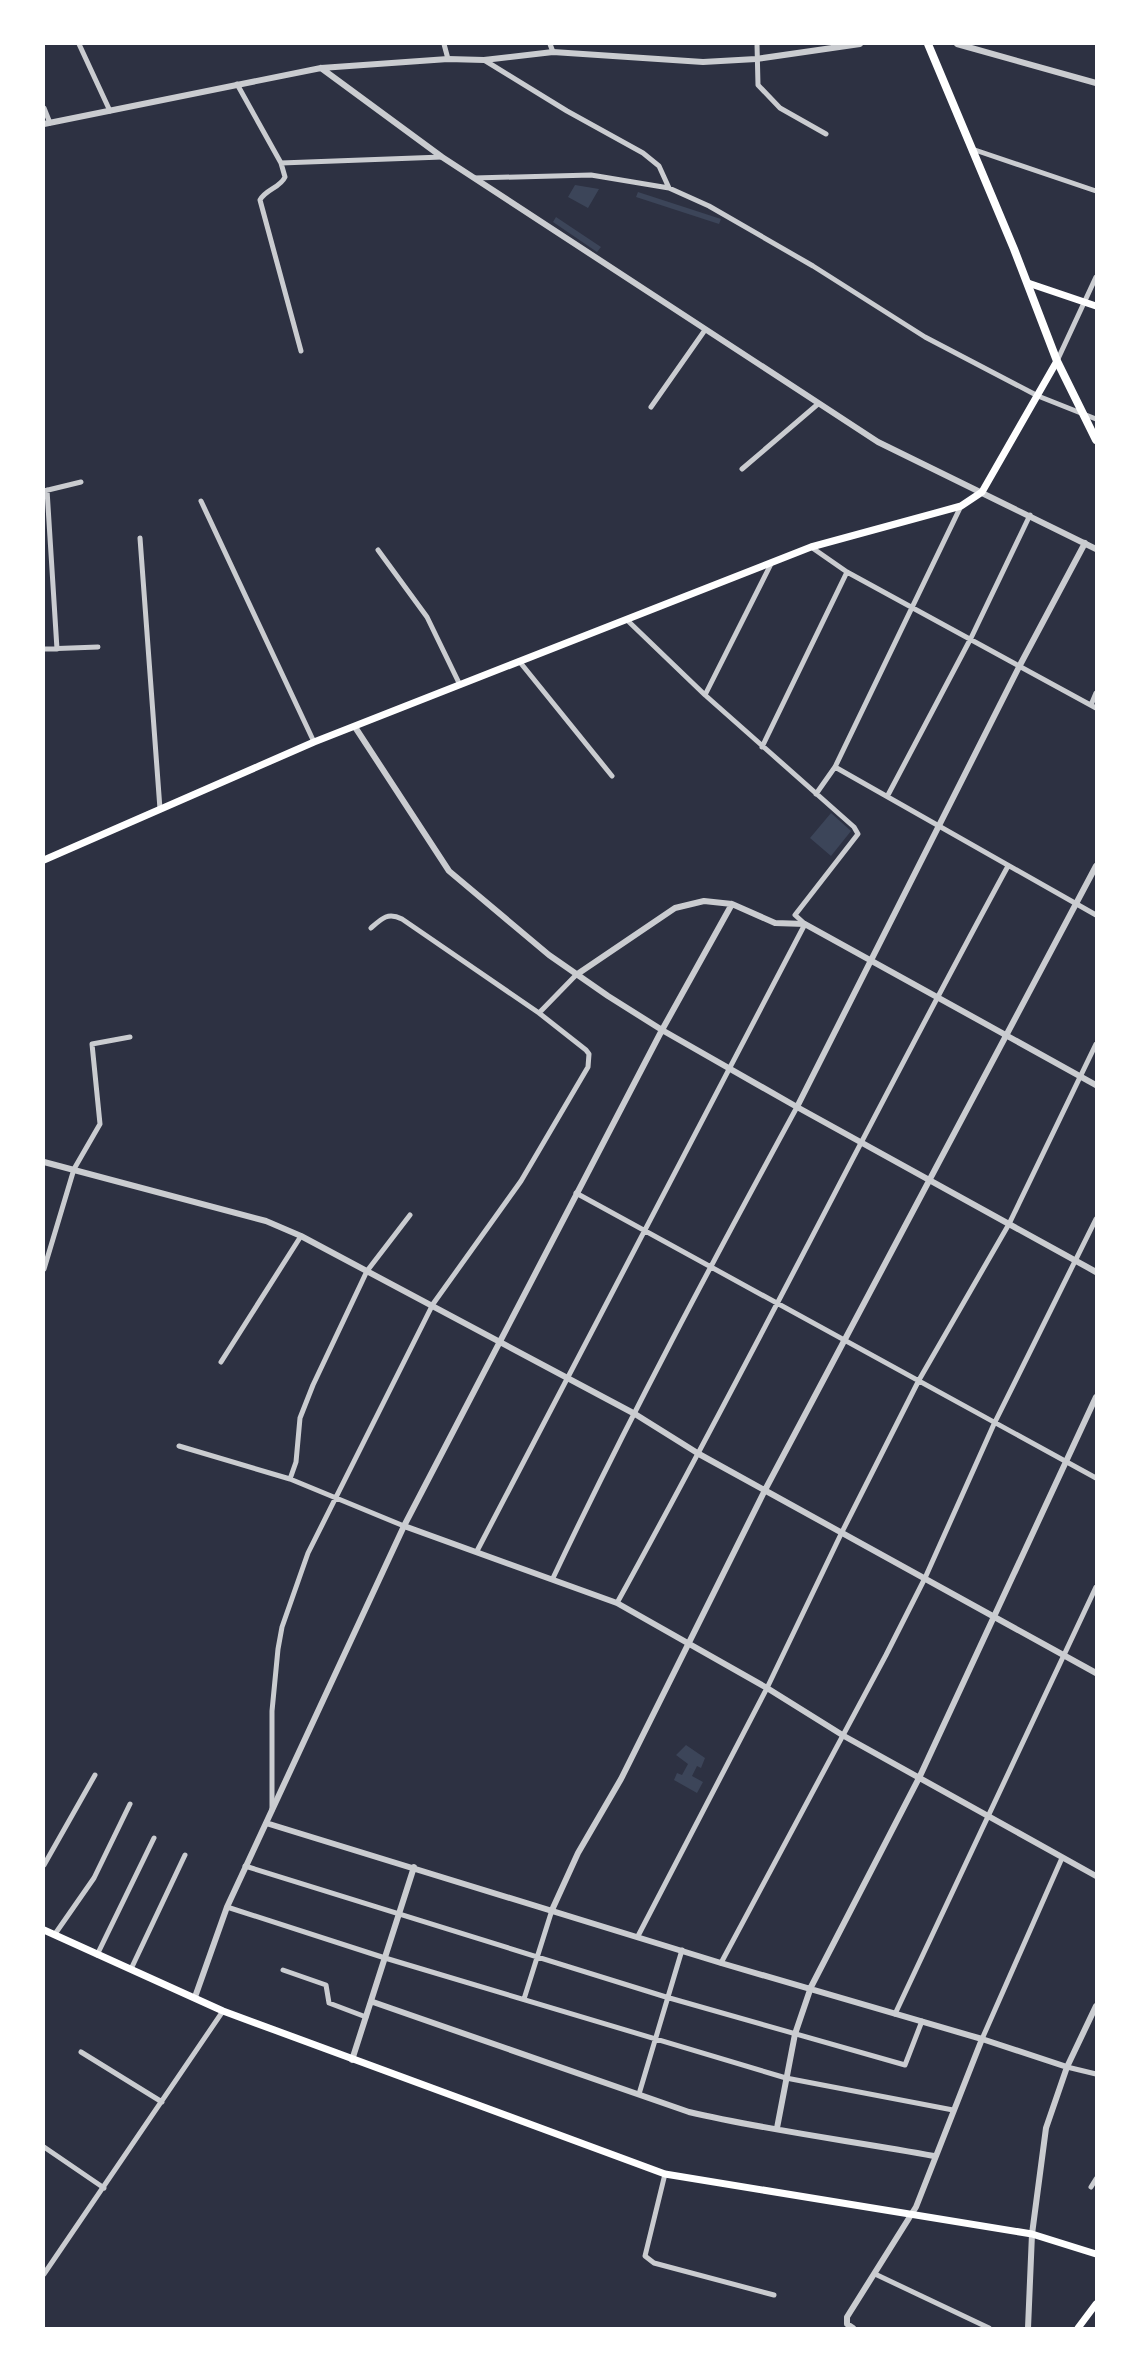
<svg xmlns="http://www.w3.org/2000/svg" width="1140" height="2372" viewBox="0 0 1140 2372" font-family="'Varela Round',sans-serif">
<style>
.green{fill:#3c4559}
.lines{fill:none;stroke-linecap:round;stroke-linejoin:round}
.minor{stroke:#caccd0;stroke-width:5}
.tertiary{stroke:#caccd0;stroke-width:6}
.secondary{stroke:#fff;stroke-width:7}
.primary{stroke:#fff;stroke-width:8}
</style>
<rect width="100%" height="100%" fill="#2d3142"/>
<!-- green -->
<path class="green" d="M 575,185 L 599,189 L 588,208 L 568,197 Z
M 638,192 L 721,219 L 719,224 L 636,197 Z
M 556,217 L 601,247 L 597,252 L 553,222 Z
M 831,813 L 851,831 L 831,856 L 810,838 Z
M 686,1745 L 705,1758 L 701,1768 L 697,1766 L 692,1776 L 703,1782 L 697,1793 L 674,1780 L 677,1773 L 682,1775 L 688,1764 L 676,1755 Z"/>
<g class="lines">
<!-- minor -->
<path class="minor" d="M 79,44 L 110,111
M 444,44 L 448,59
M 550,44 L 553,52
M 757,44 L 758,85 L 780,108 L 826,134
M 484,60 L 567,111 L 643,153 L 659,166 L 669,188
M 237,84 L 281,163 L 285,177 C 280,188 266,189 260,200 L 301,351
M 44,108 L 50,123
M 972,149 L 1096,191
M 281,163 L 442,157
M 474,178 L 591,175 L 669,188 L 709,206 L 813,266 L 925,337 L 1038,396 L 1096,419
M 1057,361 L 1096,277
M 651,407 L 705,330
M 742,469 L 818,404
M 47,490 L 57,649
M 44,491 L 81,482
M 201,501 L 314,742
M 140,538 L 160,809
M 811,547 L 847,572 L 1096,708
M 378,550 L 427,617 L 460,685
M 44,649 L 98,647
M 519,661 L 612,776
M 705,695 L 771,564
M 1091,705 L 1096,693
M 762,747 L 847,572
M 835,767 L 1096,915
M 816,794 L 835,767 L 961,506
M 888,795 L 971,638 L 1030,515
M 539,1013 L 576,975
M 576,1193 L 1096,1478
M 44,1269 L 74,1169 L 100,1124 L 92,1044 L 130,1037
M 221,1362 L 301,1236
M 179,1446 L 290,1479 L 404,1526
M 290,1479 L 296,1462 L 300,1418 L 313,1385 L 367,1271 L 410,1215
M 477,1551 L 805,924 L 795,915 L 858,834 L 854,827 L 705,695 L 627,620
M 553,1578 C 629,1418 712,1263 797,1107
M 617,1603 C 752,1359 875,1110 1008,866
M 272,1810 L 272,1711 L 278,1649 L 282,1627 L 308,1553 L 433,1304 L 521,1181 L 588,1067 L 589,1054 L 586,1050 L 539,1013 L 402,919 C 388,912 382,918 371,928
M 44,1865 L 95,1775
M 245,1866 L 666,1997 L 905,2065 L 922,2021
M 227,1907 L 385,1958 L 786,2078 L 953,2110
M 55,1934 L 94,1878 L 130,1804
M 638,1936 L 767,1688 L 842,1532 L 919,1380 L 1009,1224 L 1096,1044
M 97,1955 L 154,1838
M 721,1963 L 886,1655 L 925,1578 L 994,1424 L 1096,1219
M 131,1969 L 185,1855
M 283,1970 L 326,1985 L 329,2003 L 366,2017
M 524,1999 L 552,1910
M 895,2014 L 1096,1587
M 982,2039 L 1062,1858
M 81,2052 L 162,2102
M 1067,2067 L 1096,2074
M 639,2094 L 682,1950
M 44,2147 L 104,2188
M 665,2174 L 645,2256 L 654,2263 L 774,2295
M 1091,2187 L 1096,2179
M 44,2274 L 223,2011
M 875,2274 L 989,2328"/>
<!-- tertiary -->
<path class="tertiary" d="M 957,44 L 1096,83
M 321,68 L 442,157 L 878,442 L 1096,549
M 44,124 L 321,68 L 448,59 L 484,60 L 553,52 L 703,62 L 756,59 L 860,44
M 355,727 L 449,871 L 549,955 L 608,996 L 662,1030 L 797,1107 L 1096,1272
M 576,975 L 675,908 L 704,901 L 732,904 L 775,923 L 805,924 L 1096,1085
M 797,1107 L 1020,665 L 1085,543
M 44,1162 L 266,1221 L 301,1236 L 635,1414 L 699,1454 L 1096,1673
M 404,1526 L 617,1603 L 767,1688 L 844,1736 L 1096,1876
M 266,1823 L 721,1963 L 982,2039 L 1067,2067
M 552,1910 L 578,1853 L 621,1779 L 765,1490 L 1096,866
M 195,1997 L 227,1907 L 404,1526 L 662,1030 L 732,904
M 373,2002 L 689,2112 C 770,2131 853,2141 934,2156
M 352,2060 L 414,1867
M 777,2128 L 795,2034 L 811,1987 L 920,1776 L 1096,1397
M 853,2328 L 847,2324 L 847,2317 L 916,2207 L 982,2039
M 1028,2328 L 1032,2234 L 1046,2128 L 1067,2067 L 1096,2006"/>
<!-- secondary -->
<path class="secondary" d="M 1028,283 L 1096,306
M 44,860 L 314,742 L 811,547 L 961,506 L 982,492 L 1057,361
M 44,1930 L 223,2011 L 665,2174 L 1032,2234 L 1096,2254
M 1078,2328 L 1096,2304"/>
<!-- primary -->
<path class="primary" d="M 928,44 L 1014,249 L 1057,361 L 1096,440"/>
</g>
<!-- border -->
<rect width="1140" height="2372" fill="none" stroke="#ffffff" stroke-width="90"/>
</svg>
